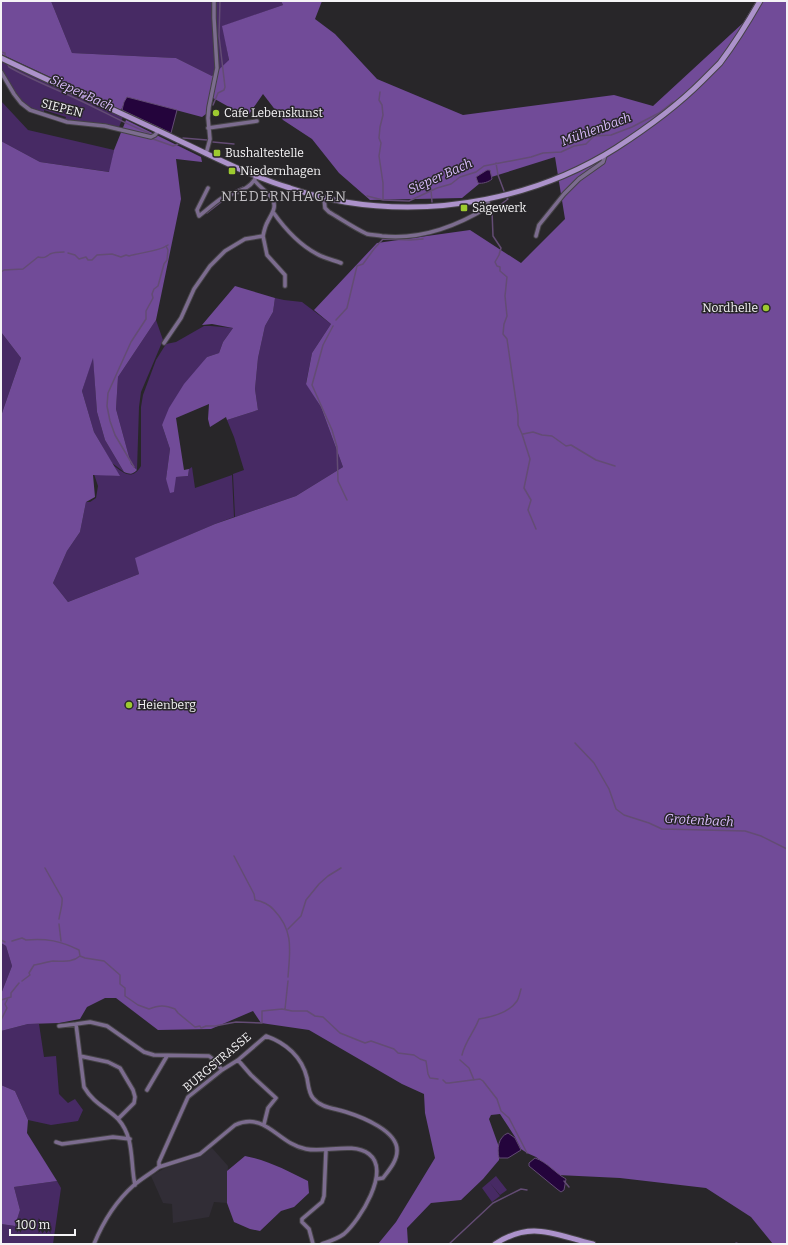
<svg xmlns="http://www.w3.org/2000/svg" width="788" height="1245" viewBox="0 0 788 1245" font-family="Bitter,serif">
<style>
.built{fill:#312d36}
.green{fill:#472a64}
.forest{fill:#714b98}
.water{fill:#24043c;stroke:#634c74}
.lines{fill:none;stroke-linecap:round;stroke-linejoin:round}
.stream{stroke:#634c74;stroke-width:1.5}
.street-casing{stroke:#454346;stroke-width:5.5}
.secondary-casing{stroke:#454346;stroke-width:7}
.street{stroke:#7c6c8f;stroke-width:3.5}
.secondary{stroke:#ac92cb;stroke-width:5}
.poi-dot{fill:#9dca30;stroke:#282629;stroke-width:1.5}
.labels{text-anchor:middle;dominant-baseline:central;stroke-width:3;stroke-linejoin:round;paint-order:stroke}
.street-label{font-size:12px;fill:#f5f4f6;stroke:#282629}
.poi-label{font-size:12px;fill:#f5f4f6;stroke:#282629;text-anchor:start}
.water-label{font-size:13px;font-style:italic;fill:#d9bcfc;stroke:#282629}
.quarter-label{font-size:14px;letter-spacing:1px;fill:#c1bfc3;stroke:#282629}
</style>
<rect width="100%" height="100%" fill="#282629"/>
<!-- built -->
<path class="built" d="M 212,1148 L 228,1166 L 227,1203 L 214,1202 L 209,1217 L 173,1223 L 172,1204 L 163,1203 L 151,1176 L 165,1168 L 202,1156 Z"/>
<!-- green -->
<path class="green" d="M 51,1 L 281,1 L 283,5 L 223,26 L 229,61 L 212,76 L 176,58 L 72,53 Z
M 1,61 L 123,117 L 119,127 L 65,120 L 66,117 L 44,110 L 44,113 L 25,105 L 12,88 L 1,70 Z
M 1,101 L 28,130 L 114,150 L 110,172 L 40,162 L 1,141 Z
M 275,298 L 284,300 L 302,302 L 331,324 L 312,353 L 306,383 L 321,407 L 343,467 L 296,496 L 235,517 L 233,474 L 244,470 L 234,437 L 227,420 L 258,410 L 255,389 L 258,358 L 265,326 L 273,312 Z
M 156,320 L 163,340 L 141,392 L 139,407 L 137,470 L 131,464 L 116,409 L 118,377 Z
M 204,326 L 211,326 L 233,328 L 223,342 L 219,353 L 207,357 L 162,425 L 170,449 L 166,479 L 174,492 L 175,477 L 188,476 L 189,469 L 192,467 L 195,488 L 232,475 L 234,517 L 215,524 L 136,558 L 139,574 L 68,602 L 53,583 L 67,551 L 80,532 L 86,502 L 90,502 L 96,498 L 98,486 L 94,474 L 119,476 L 114,466 C 124,473 132,481 141,466 L 141,407 L 143,395 L 156,360 L 166,344 L 176,342 Z
M 1,332 L 21,358 L 1,416 Z
M 93,356 L 97,412 L 105,440 L 124,472 L 112,463 L 94,432 L 82,391 Z
M 1,943 L 6,946 L 12,966 L 1,994 Z
M 28,1024 L 39,1024 L 44,1057 L 56,1056 L 59,1094 L 68,1103 L 75,1099 L 83,1110 L 78,1121 L 51,1125 L 28,1120 L 15,1091 L 1,1085 L 1,1031 Z
M 496,1176 L 507,1190 L 500,1195 L 490,1183 L 500,1196 L 492,1202 L 482,1188 Z
M 57,1181 L 61,1188 L 53,1244 L 1,1244 L 1,1224 L 15,1226 L 20,1210 L 14,1187 Z"/>
<!-- forest -->
<path class="forest" d="M 1,1 L 51,1 L 72,53 L 176,58 L 212,76 L 229,60 L 222,26 L 283,5 L 281,1 L 322,1 L 315,19 L 335,34 L 377,79 L 463,115 L 614,95 L 653,106 L 743,23 L 756,1 L 787,1 L 787,1244 L 773,1244 L 751,1217 L 706,1188 L 620,1178 L 558,1175 L 536,1157 L 527,1153 L 521,1149 L 515,1137 L 500,1114 L 491,1115 L 489,1119 L 499,1147 L 499,1160 L 483,1179 L 461,1200 L 431,1203 L 407,1228 L 408,1244 L 378,1244 L 396,1222 L 435,1158 L 425,1113 L 424,1094 L 402,1084 L 309,1030 L 261,1023 L 253,1011 L 211,1029 L 158,1030 L 116,998 L 105,998 L 87,1007 L 80,1019 L 59,1023 L 28,1024 L 1,1031 L 1,994 L 12,966 L 6,946 L 1,943 L 1,416 L 21,358 L 1,332 L 1,141 L 40,162 L 109,172 L 114,150 L 126,120 L 201,157 L 202,162 L 176,159 L 181,199 L 156,320 L 118,377 L 116,409 L 131,464 L 137,470 C 132,475 130,474 124,472 L 105,440 L 97,412 L 93,358 L 82,391 L 94,432 L 120,476 L 93,475 L 95,497 L 86,502 L 80,532 L 67,551 L 53,583 L 68,602 L 139,574 L 135,558 L 215,524 L 296,496 L 343,467 L 321,407 L 306,384 L 312,353 L 331,324 L 314,310 L 377,243 L 470,230 L 521,263 L 565,219 L 555,157 L 485,179 L 462,198 L 370,200 L 339,173 L 312,139 L 283,120 L 263,94 L 247,117 L 213,98 L 210,111 L 202,117 L 127,97 L 121,110 L 1,54 Z
M 235,286 L 275,298 L 273,312 L 265,326 L 258,358 L 255,389 L 258,410 L 227,420 L 226,417 L 210,427 L 208,419 L 209,404 L 176,418 L 184,470 L 189,469 L 188,476 L 176,477 L 174,492 L 170,493 L 166,479 L 170,449 L 162,425 L 169,408 L 184,384 L 207,357 L 219,353 L 223,342 L 233,328 L 212,324 L 202,325 Z
M 1,1085 L 15,1091 L 28,1120 L 27,1133 L 57,1181 L 14,1187 L 20,1210 L 15,1226 L 1,1224 Z
M 245,1156 C 267,1160 288,1171 308,1181 L 309,1193 L 294,1207 L 281,1211 L 260,1231 L 250,1229 L 234,1222 L 227,1203 L 227,1171 Z"/>
<!-- water -->
<path class="water" d="M 127,97 L 177,110 L 171,133 L 122,110 L 124,102 Z
M 487,170 L 490,170 L 492,179 C 489,182 482,184 478,183 L 476,177 Z
M 508,1133 L 515,1138 L 521,1150 L 508,1158 L 499,1158 C 497,1149 498,1137 508,1133 Z
M 535,1158 C 547,1162 555,1173 566,1179 L 564,1190 L 561,1192 L 557,1189 L 529,1166 L 529,1163 Z"/>
<g class="lines">
<!-- stream -->
<path class="stream" d="M 1,52 L 5,53 L 5,56
M 8,65 L 9,67 C 32,80 56,89 79,100 C 103,111 125,124 149,133
M 380,92 L 379,100 L 382,105 L 383,115 L 380,127 L 379,138 L 381,143 L 379,156 L 383,183 L 383,200
M 213,105 L 218,93 L 224,90 L 225,87 L 219,36 L 220,1
M 183,138 L 207,140
M 153,139 L 173,146 L 178,144
M 213,142 L 234,144
M 496,163 L 498,175 L 504,191
M 431,190 L 432,202
M 230,193 L 243,187
M 367,196 L 383,200 L 409,201 L 437,188 L 451,184 L 460,177 L 476,172 L 484,166 L 531,157 L 543,153 L 561,152 L 574,146 L 586,144 L 594,136 L 611,135 L 632,127 L 659,113 L 673,102
M 507,198 L 508,199 L 492,211 L 493,236 L 501,248 L 499,255 L 495,262 L 497,266 L 500,267 L 500,271 L 507,277 L 505,296 L 507,316 L 504,324 L 503,334 L 507,339 L 518,415 L 518,425 L 522,434 L 530,459 L 524,488 L 531,500 L 528,510 L 536,529
M 207,213 L 225,199
M 68,253 L 75,255 L 79,259 L 86,257 L 88,260 L 92,260 L 97,255 L 112,254 L 121,257 L 126,255 L 129,256 C 141,252 158,252 168,245
M 1,272 L 4,270 L 23,269 L 38,257 C 44,258 45,258 50,254 C 54,252 60,252 64,252
M 336,320 L 347,308 L 357,266 L 363,264 L 374,249 L 383,239 L 410,240 L 423,239
M 333,326 L 323,345 L 312,385 L 332,430 L 337,447 L 338,481 L 347,500
M 523,434 L 533,432 L 542,435 L 552,436 L 566,446 L 571,445 L 596,460 L 615,466
M 134,467 L 115,435 L 110,421 L 107,406 L 108,393 L 131,342 L 146,319 L 146,311 L 153,298 L 152,294 L 154,289 L 158,286 L 164,264 L 167,260 L 168,250 L 166,246
M 575,743 L 594,763 L 609,789 L 616,809 L 624,815 L 649,823 L 662,829 L 745,831 L 761,836 L 787,849
M 234,856 L 254,894 L 255,900 C 262,901 270,905 274,910 C 294,931 290,950 288,977
M 45,868 L 62,898 C 63,905 60,911 59,919
M 59,924 L 61,941
M 288,929 L 301,916 L 306,900 L 319,884 L 328,876 L 341,868
M 1,940 L 5,942
M 12,941 L 22,938 L 26,940 C 46,938 61,941 79,950 L 80,956 L 85,958 L 104,961 L 120,975 L 120,984 L 125,988 L 125,996 L 138,1005 L 149,1009 C 159,1005 165,1005 175,1009 L 178,1013 L 195,1027 L 200,1026 L 201,1028 L 206,1026 L 215,1026 L 236,1022 L 262,1023 L 262,1011 L 282,1009 L 292,1011 L 307,1011 L 315,1016 L 323,1017 L 340,1033 L 365,1043 L 371,1041 L 394,1049 L 398,1053 L 414,1055 L 420,1059 L 426,1061 L 428,1074 L 430,1078 L 438,1079
M 22,981 L 30,975 L 29,973 L 34,965 C 40,964 47,962 53,961 C 63,961 72,963 80,956
M 1,1000 L 11,997 L 11,993 L 19,983
M 285,1009 L 288,981
M 1,1020 L 7,1008 L 5,1004 L 8,998
M 462,1055 C 465,1042 474,1032 479,1019 C 492,1017 509,1013 517,1001 C 519,998 520,992 521,989
M 460,1060 L 469,1068 L 474,1080
M 443,1080 L 446,1083 L 449,1083 L 480,1079 L 483,1081 L 497,1099 L 501,1111 L 509,1118 L 527,1153
M 564,1181 L 569,1187
M 736,1243 L 739,1244
M 449,1244 L 493,1203 L 521,1189 L 527,1190"/>
<defs>
<path id="street" d="M 1,72 L 14,94 L 21,103 L 30,110 L 67,122 L 105,126 L 151,137 L 155,135 L 158,131
M 208,128 L 257,121
M 206,154 L 210,139 L 208,118 L 209,107 L 217,68 L 214,18 L 214,1
M 208,188 L 197,210 L 199,216 C 207,210 214,203 222,198 C 234,192 248,191 255,179
M 324,198 L 325,208 L 329,212 C 341,219 354,228 367,234 C 371,235 377,235 382,236 C 419,240 457,226 488,207 L 488,199
M 273,212 C 285,229 298,244 317,254 C 324,258 333,260 341,263
M 263,236 L 267,255 L 285,275 L 285,286
M 536,236 L 539,225 L 564,194 L 579,179 L 603,162 L 605,155
M 164,343 L 181,318 L 194,289 L 210,266 L 225,251 L 245,239 L 263,236 C 264,231 265,226 268,221 C 272,213 278,206 271,197 C 266,191 260,187 255,181
M 76,1024 L 90,1022 L 107,1026 L 144,1052 L 154,1055 L 209,1056 L 214,1060 L 222,1070
M 59,1026 L 76,1024 L 84,1087 C 94,1104 106,1107 118,1119 C 135,1138 130,1162 135,1185
M 80,1056 L 108,1062 L 120,1068 L 133,1090 L 135,1097 L 134,1103 L 118,1119
M 238,1060 L 251,1075 L 276,1098 L 268,1108 L 264,1124
M 147,1090 L 167,1056
M 56,1142 L 62,1144 L 113,1137 L 130,1139
M 159,1167 L 200,1154 L 235,1125 C 266,1111 278,1144 306,1149 C 325,1153 353,1142 369,1154 C 391,1171 360,1220 344,1234 C 337,1239 330,1241 322,1244
M 94,1244 C 103,1222 116,1201 134,1185 C 141,1179 151,1173 159,1167 L 159,1162 L 188,1097 L 222,1070 L 238,1060 L 266,1036 C 286,1043 302,1057 307,1078 C 308,1084 309,1094 313,1098 C 321,1108 334,1108 346,1112 C 362,1117 398,1131 397,1151 C 397,1161 389,1170 383,1178 L 376,1179
M 313,1244 L 309,1229 L 302,1222 L 302,1219 L 322,1202 L 324,1196 L 326,1150"/>
<path id="secondary" d="M 1,58 C 53,83 106,106 159,131 C 202,151 244,174 290,188 C 308,194 326,199 345,202 C 437,217 537,198 616,148 C 647,128 676,107 702,81 C 708,75 714,69 720,63 C 735,43 748,22 760,1
M 495,1244 C 532,1220 554,1235 593,1244"/>
</defs>
<!-- street casing -->
<use href="#street" class="street-casing"/>
<!-- secondary casing -->
<use href="#secondary" class="secondary-casing"/>
<!-- street -->
<use href="#street" class="street"/>
<!-- secondary -->
<use href="#secondary" class="secondary"/>
</g>
<!-- markers -->
<g class="poi-dot">
<circle cx="216" cy="113" r="4"/>
<rect x="213" y="149" width="8" height="8" rx="2"/>
<rect x="228" y="167" width="8" height="8" rx="2"/>
<rect x="460" y="204" width="8" height="8" rx="2"/>
<circle cx="766" cy="308" r="4"/>
<circle cx="129" cy="705" r="4"/>
</g>
<g class="labels">
<!-- street labels -->
<g class="street-label">
<text transform="translate(62 108) rotate(14)">SIEPEN</text>
<text transform="translate(217 1062) rotate(-40)">BURGSTRASSE</text>
</g>
<!-- poi labels -->
<g class="poi-label">
<text x="224" y="113">Cafe Lebenskunst</text>
<text x="225" y="153">Bushaltestelle</text>
<text x="240" y="171">Niedernhagen</text>
<text x="472" y="208">Sägewerk</text>
<text x="758" y="308" text-anchor="end">Nordhelle</text>
<text x="137" y="705">Heienberg</text>
</g>
<!-- water labels -->
<g class="water-label">
<text transform="translate(82 93) rotate(25)">Sieper Bach</text>
<text transform="translate(596 129) rotate(-20)">Mühlenbach</text>
<text transform="translate(440 176) rotate(-24)">Sieper Bach</text>
<text transform="translate(699 820) rotate(3)">Grotenbach</text>
</g>
<!-- quarter labels -->
<g class="quarter-label">
<text x="284" y="196">NIEDERNHAGEN</text>
</g>
</g>
<!-- border -->
<rect width="788" height="1245" fill="none" stroke="#f5f4f6" stroke-width="4"/>
<!-- scale -->
<path d="M10 1229v6h65v-6" fill="none" stroke="#f5f4f6" stroke-width="2"/>
<text x="16" y="1229" font-size="12" fill="#f5f4f6" stroke="#282629" stroke-width="3" paint-order="stroke">100 m</text>
</svg>
